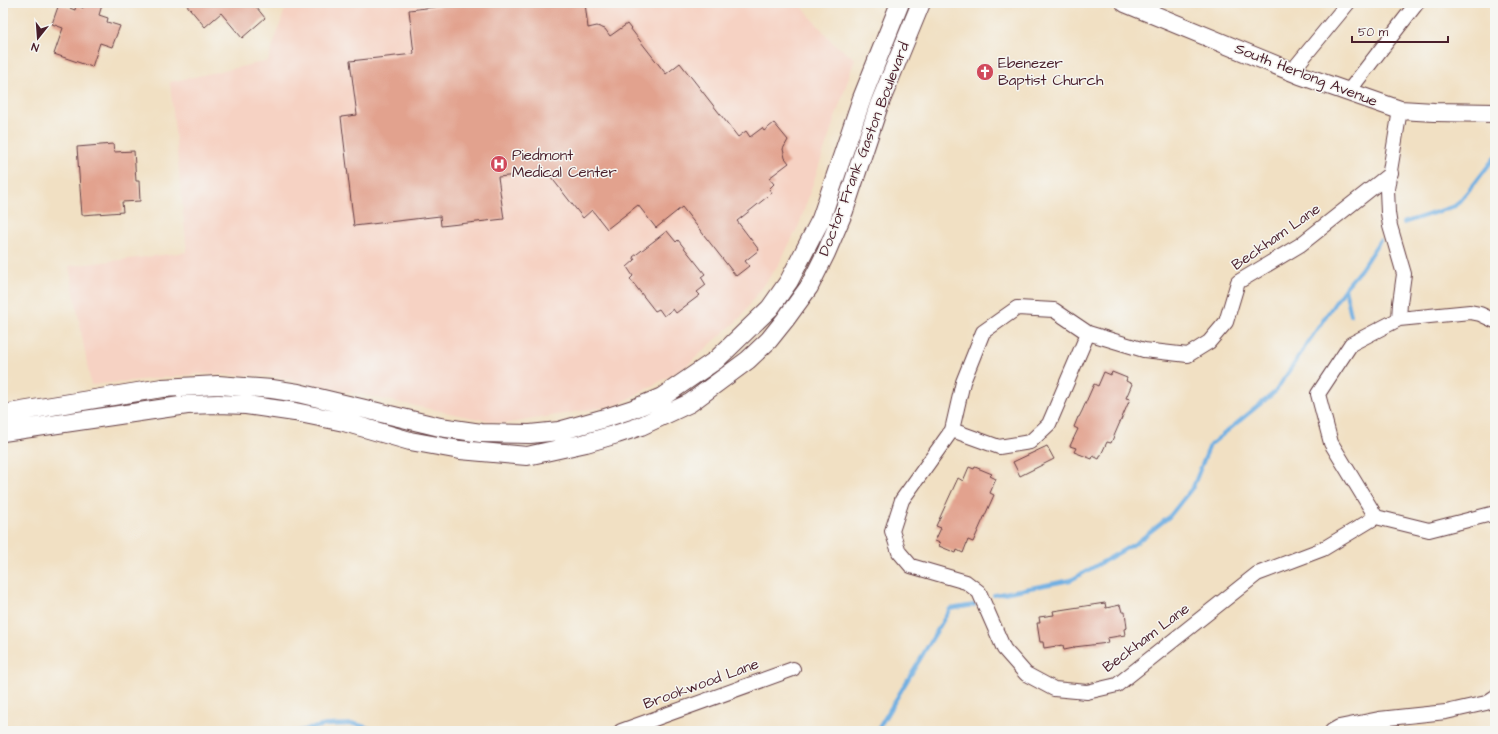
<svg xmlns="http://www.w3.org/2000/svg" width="1498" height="734" viewBox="0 0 1498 734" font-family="'Architects Daughter',sans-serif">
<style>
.built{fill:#f6d2c3}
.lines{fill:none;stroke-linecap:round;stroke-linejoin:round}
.stream{stroke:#6fafe2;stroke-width:4}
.building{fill:#e2a28e}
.minor-casing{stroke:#633c42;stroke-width:16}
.tertiary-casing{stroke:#633c42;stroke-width:20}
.minor{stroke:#fff;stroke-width:14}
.tertiary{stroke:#fff;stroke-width:18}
.labels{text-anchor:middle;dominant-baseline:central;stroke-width:3;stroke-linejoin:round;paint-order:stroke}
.poi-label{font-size:15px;fill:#4a1f2b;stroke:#f6f6f2;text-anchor:start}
.street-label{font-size:15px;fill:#4a1f2b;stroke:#f6f6f2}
</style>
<rect width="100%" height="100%" fill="#f6f6f2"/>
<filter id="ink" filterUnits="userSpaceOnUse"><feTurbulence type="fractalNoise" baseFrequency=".025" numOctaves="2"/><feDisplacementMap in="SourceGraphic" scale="8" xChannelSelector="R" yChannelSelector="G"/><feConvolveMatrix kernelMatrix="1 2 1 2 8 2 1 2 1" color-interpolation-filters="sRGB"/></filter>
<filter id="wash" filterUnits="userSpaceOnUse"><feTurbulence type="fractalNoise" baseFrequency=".012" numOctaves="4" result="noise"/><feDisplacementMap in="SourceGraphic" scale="16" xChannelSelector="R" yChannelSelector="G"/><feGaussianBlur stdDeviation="0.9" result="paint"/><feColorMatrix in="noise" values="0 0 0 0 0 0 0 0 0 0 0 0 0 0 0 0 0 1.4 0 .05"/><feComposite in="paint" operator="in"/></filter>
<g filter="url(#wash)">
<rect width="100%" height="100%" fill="#f1e0c3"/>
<!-- built -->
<path class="built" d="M 294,3 L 799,3 L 833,43 L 855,59 L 799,225 L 779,264 L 740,318 L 684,368 L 618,405 L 503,424 L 270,376 L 199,374 L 91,385 L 69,266 L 187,252 L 170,82 L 268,61 L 284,12 Z"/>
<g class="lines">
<!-- stream -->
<path class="stream" d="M 1403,223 L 1455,206 L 1475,183 L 1495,157
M 1345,288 L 1351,315
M 994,595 L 1071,580 L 1136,543 L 1169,517 L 1193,487 L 1210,445 L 1275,392 L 1309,341 L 1345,288 L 1361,269 L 1380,240
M 299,731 L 326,725 L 356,724 L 377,731
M 877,731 L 950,609 L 974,605"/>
</g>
<g id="blocks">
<!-- building -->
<path class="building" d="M 84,3 L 97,3 L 102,5 L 99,15 L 108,18 L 107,22 L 120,26 L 112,47 L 100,43 L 92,67 L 54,54 L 63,28 L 52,24 L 59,4 L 75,10 L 76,5 L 83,8 Z
M 185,3 L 253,3 L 265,18 L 242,38 L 221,13 L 205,27 Z
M 443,3 L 585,3 L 588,28 L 597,26 L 605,29 L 610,36 L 627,24 L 666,74 L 680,63 L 738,137 L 746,131 L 750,137 L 762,128 L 764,131 L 774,123 L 788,140 L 783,149 L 785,158 L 789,163 L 769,178 L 774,184 L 769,189 L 772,193 L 737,221 L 759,250 L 745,261 L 749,266 L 736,276 L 682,207 L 656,228 L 638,205 L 607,229 L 592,210 L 583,218 L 547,172 L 498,177 L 504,219 L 441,226 L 440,216 L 354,226 L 341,117 L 357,115 L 350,61 L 414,54 L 409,10 L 443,6 Z
M 113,144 L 114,152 L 134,151 L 136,181 L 139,181 L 140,201 L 122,202 L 123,212 L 82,215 L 77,147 Z
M 667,231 L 676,242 L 678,240 L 705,274 L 701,277 L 706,285 L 697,292 L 700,295 L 676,313 L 673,309 L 664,316 L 659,309 L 655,311 L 630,279 L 633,276 L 627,267 L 635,260 L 633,257 Z
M 1104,372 L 1111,375 L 1112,372 L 1127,378 L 1126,381 L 1132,384 L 1126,398 L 1130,399 L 1111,443 L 1107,442 L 1099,459 L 1093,456 L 1092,459 L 1074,452 L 1076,448 L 1070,446 L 1078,429 L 1074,427 L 1078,417 L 1079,417 L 1082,411 L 1094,384 L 1098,386 Z
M 1047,446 L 1054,459 L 1020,476 L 1013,462 Z
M 969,467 L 974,469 L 975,467 L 992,474 L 990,476 L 996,479 L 990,493 L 994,495 L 973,542 L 968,540 L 963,553 L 957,550 L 956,553 L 939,546 L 940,543 L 935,541 L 941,528 L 936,526 L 958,478 L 963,481 Z
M 1105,603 L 1106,608 L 1120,605 L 1122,612 L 1125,612 L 1127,628 L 1124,629 L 1125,635 L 1107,638 L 1108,643 L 1074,647 L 1074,648 L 1064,650 L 1063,645 L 1044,648 L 1043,642 L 1040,642 L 1037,623 L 1040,623 L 1039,617 L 1054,615 L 1053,611 Z"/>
</g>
</g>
<g filter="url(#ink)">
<use href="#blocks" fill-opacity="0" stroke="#633c42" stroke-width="1"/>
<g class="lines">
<defs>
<path id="minor" d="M 1292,71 L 1348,3
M 1348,92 L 1417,3
M 1399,319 L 1400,303 L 1404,274 L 1390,226 L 1388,213 L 1387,189 L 1400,110
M 1495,321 L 1480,314 L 1470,312 L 1399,319 L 1351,344 L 1318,394 L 1331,443 L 1376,517 L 1429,530 L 1495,513
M 952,430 L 999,447 L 1030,442 L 1049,424 L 1088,333
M 1376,517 L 1323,549 L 1257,574 L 1117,685 L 1087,692 L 1054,689 L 1026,674 L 1004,649 L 979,592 L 966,582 L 911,566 L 899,552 L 892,531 L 902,500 L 952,430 L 963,382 L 983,332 L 1017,308 L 1054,310 L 1088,333 L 1144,350 L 1188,355 L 1209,342 L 1226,322 L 1238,282 L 1300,245 L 1391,173
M 621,731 L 793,669
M 1332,731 L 1339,727 L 1379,719 L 1446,712 L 1486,703 L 1495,697"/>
<path id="tertiary" d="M 1125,3 L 1300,75 L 1400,110 L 1434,112 L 1495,113
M 3,414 L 162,388 L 218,385 L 272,389 L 298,393 L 440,427 L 481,433 L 530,434 L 559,431 L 602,419 L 633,409 L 662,397 L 716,360 L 770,308 L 789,281 L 821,219 L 862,98 L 900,3
M 3,432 L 187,405 L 218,404 L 246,405 L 295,412 L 344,422 L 410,441 L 460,450 L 527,456 L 586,443 L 617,434 L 641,426 L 690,403 L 748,360 L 769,340 L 785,320 L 809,287 L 826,253 L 844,211 L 879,105 L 921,3"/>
</defs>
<!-- minor casing -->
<use href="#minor" class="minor-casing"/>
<!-- tertiary casing -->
<use href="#tertiary" class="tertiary-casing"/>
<!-- minor -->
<use href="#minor" class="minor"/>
<!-- tertiary -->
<use href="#tertiary" class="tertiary"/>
</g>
</g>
<!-- icons -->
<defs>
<symbol id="church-disc" viewBox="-11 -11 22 22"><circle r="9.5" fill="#d1495b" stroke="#f6f6f2"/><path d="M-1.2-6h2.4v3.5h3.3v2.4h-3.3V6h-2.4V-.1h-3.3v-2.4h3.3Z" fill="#fff"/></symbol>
<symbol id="hospital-disc" viewBox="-11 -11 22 22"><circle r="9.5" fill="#d1495b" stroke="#f6f6f2"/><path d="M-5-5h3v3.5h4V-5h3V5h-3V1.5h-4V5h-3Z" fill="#fff"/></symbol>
</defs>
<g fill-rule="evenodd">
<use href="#church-disc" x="975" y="62" width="20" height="20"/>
<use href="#hospital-disc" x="489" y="154" width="20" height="20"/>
</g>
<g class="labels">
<!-- poi labels -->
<g class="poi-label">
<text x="998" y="63">Ebenezer<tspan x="998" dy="17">Baptist Church</tspan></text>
<text x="512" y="155">Piedmont<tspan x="512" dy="17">Medical Center</tspan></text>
</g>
<!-- street labels -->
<g class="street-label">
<text transform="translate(1306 75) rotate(21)">South Herlong Avenue</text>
<text transform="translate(864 149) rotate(-69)">Doctor Frank Gaston Boulevard</text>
<text transform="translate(1276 237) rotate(-35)">Beckham Lane</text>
<text transform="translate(1146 638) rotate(-37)">Beckham Lane</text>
<text transform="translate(701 684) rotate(-20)">Brookwood Lane</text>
</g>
</g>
<!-- margin -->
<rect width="1498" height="734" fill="none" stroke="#f6f6f2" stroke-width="16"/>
<!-- north arrow -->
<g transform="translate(38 38) rotate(197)" stroke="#f6f6f2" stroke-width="3" paint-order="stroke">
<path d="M0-3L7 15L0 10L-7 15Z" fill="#4a1f2b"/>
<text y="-6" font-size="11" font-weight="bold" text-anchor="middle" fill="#4a1f2b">N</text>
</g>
<!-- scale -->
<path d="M1352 36v6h96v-6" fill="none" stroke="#4a1f2b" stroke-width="2"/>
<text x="1358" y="36" font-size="12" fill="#4a1f2b" stroke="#f6f6f2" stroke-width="3" paint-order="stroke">50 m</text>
</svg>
